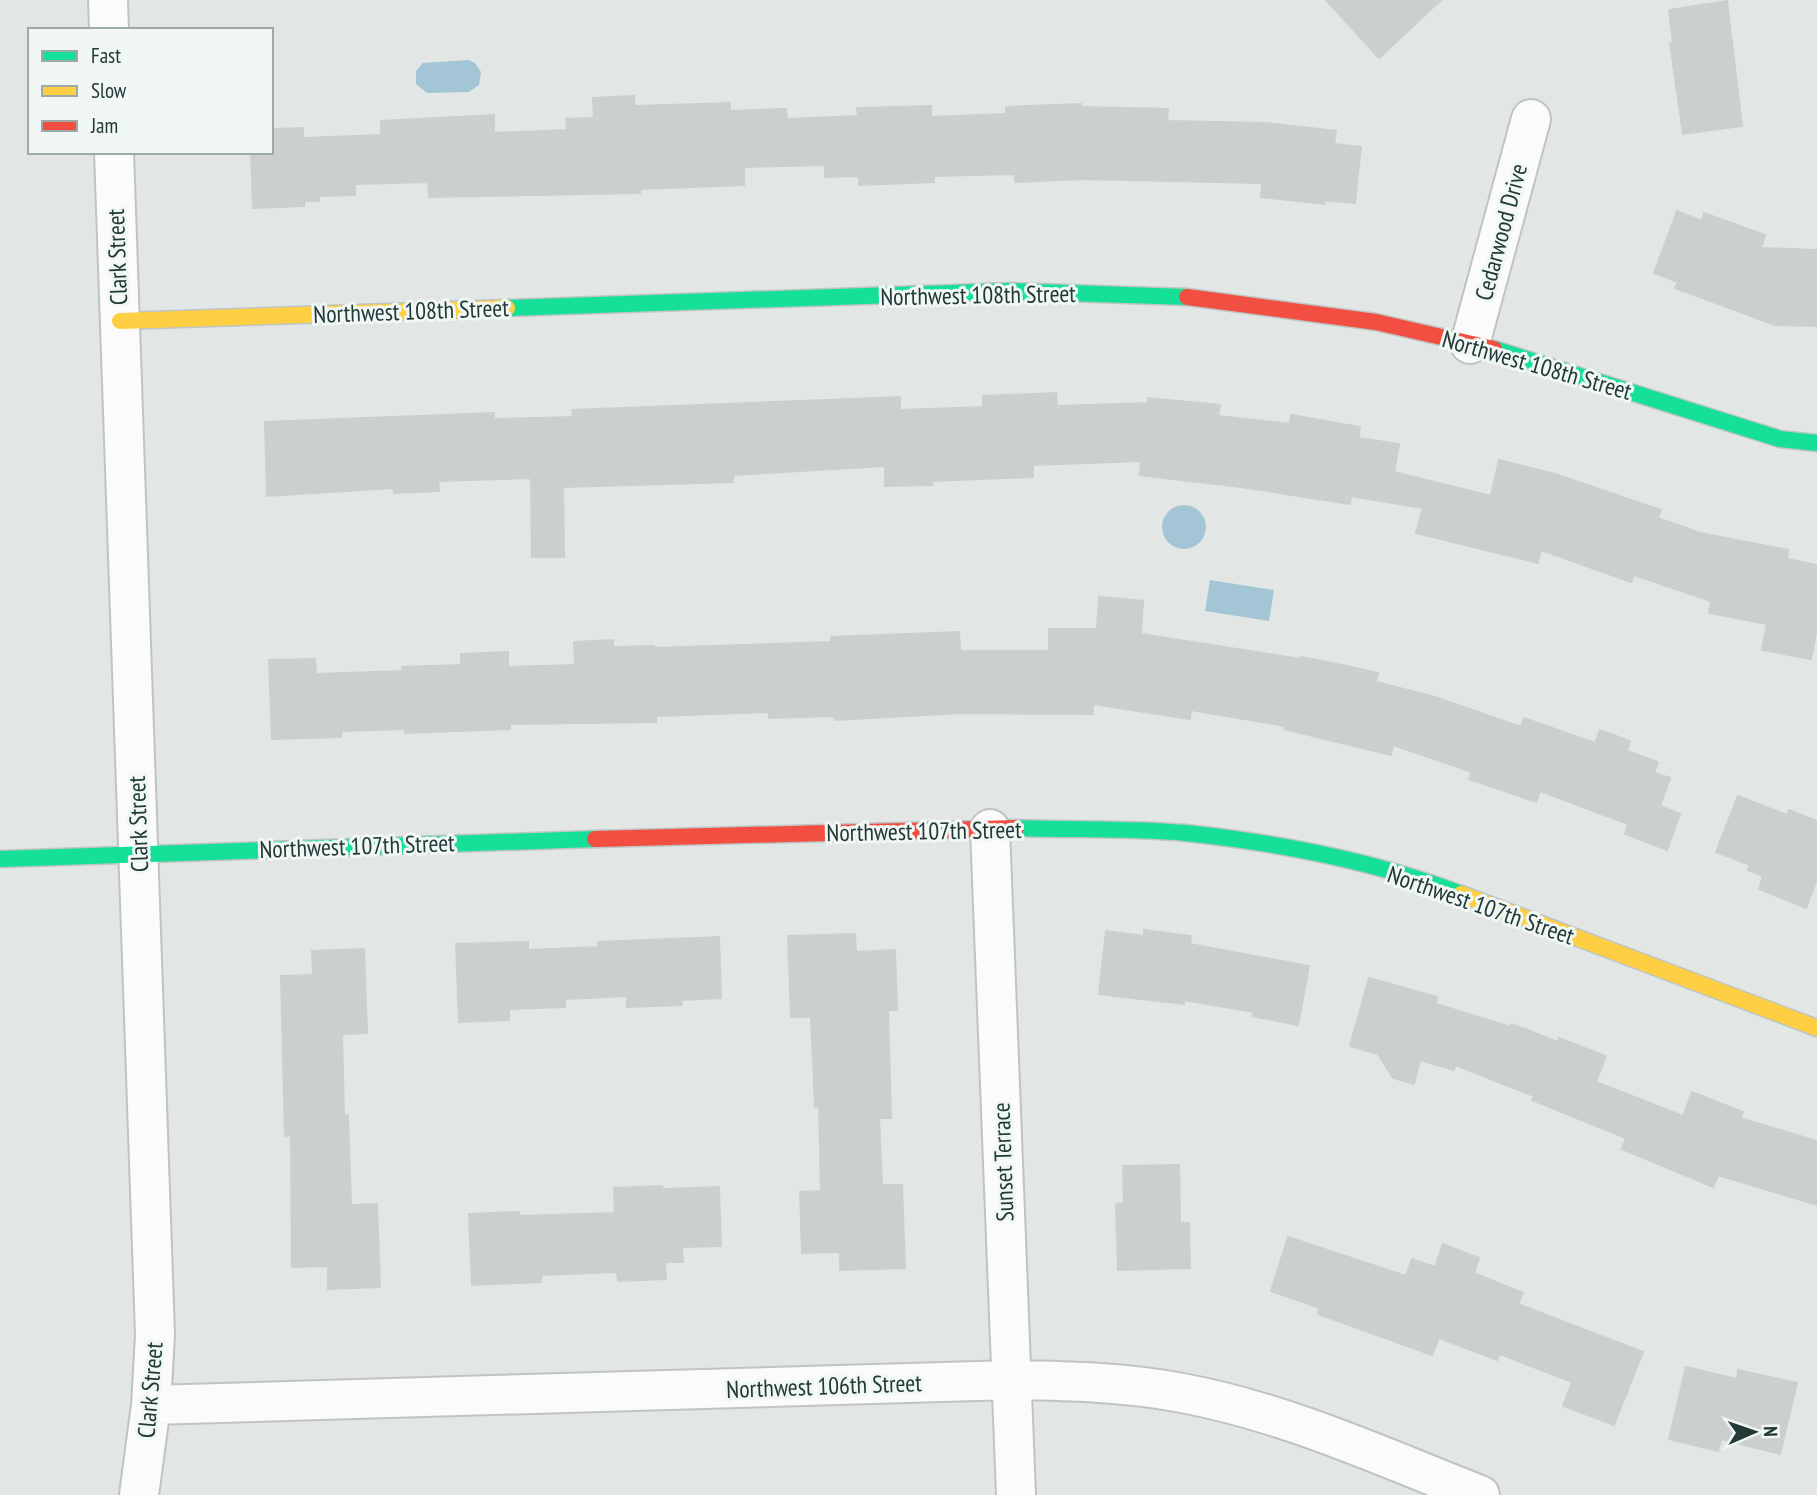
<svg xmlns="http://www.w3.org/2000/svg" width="1817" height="1495" viewBox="0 0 1817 1495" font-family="'PT Sans Narrow',sans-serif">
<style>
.water{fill:#a4c5d5}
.building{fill:#cbd0cf;stroke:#cbd0cf;stroke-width:2}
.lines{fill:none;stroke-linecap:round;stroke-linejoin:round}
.street-casing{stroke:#bfc4c3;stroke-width:42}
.fast-casing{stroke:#bec5c3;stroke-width:19}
.slow-casing{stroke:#bec5c3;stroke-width:19}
.jam-casing{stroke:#bec5c3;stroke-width:19}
.street{stroke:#fbfbfb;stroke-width:38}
.fast{stroke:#16e098;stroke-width:16}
.slow{stroke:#ffcf43;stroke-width:16}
.jam{stroke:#f24e42;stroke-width:16}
.labels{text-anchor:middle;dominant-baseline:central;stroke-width:6;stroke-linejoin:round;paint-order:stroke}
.street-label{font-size:24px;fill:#213937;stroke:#f0f7f4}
</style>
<rect width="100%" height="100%" fill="#e2e7e6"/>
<!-- water -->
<path class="water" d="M 468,60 L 475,63 L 481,72 L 479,85 L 469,92 L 427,93 L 416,84 L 416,71 L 423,63 Z
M1162 527a22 22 0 1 1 44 0a22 22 0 1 1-44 0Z
M 1210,580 L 1274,590 L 1269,621 L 1205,611 Z"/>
<!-- building -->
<path class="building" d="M 1326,0 L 1441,0 L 1379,58 Z
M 1727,1 L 1742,126 L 1683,134 L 1670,43 L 1673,42 L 1669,10 Z
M 634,96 L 635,106 L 730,103 L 730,111 L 786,109 L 787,119 L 858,116 L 857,108 L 931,106 L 931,117 L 1006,114 L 1006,107 L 1081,104 L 1081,107 L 1168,109 L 1167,121 L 1265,123 L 1336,131 L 1334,144 L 1361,147 L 1355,203 L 1324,200 L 1324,204 L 1261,197 L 1262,183 L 1082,179 L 1015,182 L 1015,174 L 934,176 L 934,182 L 859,185 L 859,176 L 825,177 L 825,165 L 744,167 L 744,185 L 640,189 L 640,193 L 429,197 L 428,182 L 355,184 L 355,195 L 319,196 L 319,201 L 304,201 L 304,206 L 253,208 L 251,152 L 271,152 L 271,129 L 303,128 L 303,138 L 381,135 L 381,121 L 494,115 L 494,133 L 567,130 L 566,119 L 594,118 L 593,98 Z
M 1677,211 L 1702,221 L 1704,213 L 1765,235 L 1761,248 L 1817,250 L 1817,326 L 1775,325 L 1675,288 L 1678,282 L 1654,273 Z
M 1056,393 L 1057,406 L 1148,403 L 1148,398 L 1220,405 L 1218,416 L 1290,424 L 1291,415 L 1360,427 L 1359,438 L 1399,444 L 1394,472 L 1491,496 L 1499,460 L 1555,474 L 1661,510 L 1658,518 L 1700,533 L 1788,550 L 1787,559 L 1817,565 L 1817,628 L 1811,659 L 1762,650 L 1767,624 L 1709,613 L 1711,601 L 1634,575 L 1631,582 L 1541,550 L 1538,563 L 1416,533 L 1423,508 L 1351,496 L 1350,504 L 1241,487 L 1140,475 L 1141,461 L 1033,465 L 1033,477 L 931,481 L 932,485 L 885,486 L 885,466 L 733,475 L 733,482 L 563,487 L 564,557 L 532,557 L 531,478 L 438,481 L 439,491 L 394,493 L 394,488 L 267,496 L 265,422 L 494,413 L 494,419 L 573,417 L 572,410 L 900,397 L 900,410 L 983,407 L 983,396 Z
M 1099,597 L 1143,601 L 1141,634 L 1301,659 L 1301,657 L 1347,666 L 1378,673 L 1376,682 L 1435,697 L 1521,727 L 1524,718 L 1595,743 L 1600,730 L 1630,741 L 1627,751 L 1658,762 L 1654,773 L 1670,778 L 1660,806 L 1680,814 L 1667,850 L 1625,834 L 1628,824 L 1540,791 L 1536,802 L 1469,779 L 1472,772 L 1393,745 L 1391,755 L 1284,729 L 1285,726 L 1191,710 L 1190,719 L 1093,704 L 1093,714 L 963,713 L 835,720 L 834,716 L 769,718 L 769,712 L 656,716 L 656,722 L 510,724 L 510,729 L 405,733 L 405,729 L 341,731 L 341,737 L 272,739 L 269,660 L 315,659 L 316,674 L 403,671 L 402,667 L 461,665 L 461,654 L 508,652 L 508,667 L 575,665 L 574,642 L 613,640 L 613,647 L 654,646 L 654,648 L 831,642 L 831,637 L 959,632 L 960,651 L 1049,651 L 1049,629 L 1097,629 Z
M 1738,796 L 1787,815 L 1789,810 L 1817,821 L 1817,879 L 1806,908 L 1759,889 L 1763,876 L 1748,870 L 1750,865 L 1716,852 Z
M 1144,930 L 1191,936 L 1190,944 L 1309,966 L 1298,1025 L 1252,1016 L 1254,1012 L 1184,1000 L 1184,1004 L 1099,994 L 1106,931 L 1144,936 Z
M 855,934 L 856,952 L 895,950 L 897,1010 L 888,1010 L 891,1118 L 879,1118 L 882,1185 L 902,1185 L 905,1268 L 840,1270 L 840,1252 L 802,1253 L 800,1192 L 821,1191 L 819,1106 L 815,1107 L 811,1017 L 791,1017 L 788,936 Z
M 719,937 L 721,998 L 681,1000 L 682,1005 L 627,1007 L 627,996 L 565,999 L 565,1007 L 509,1009 L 509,1020 L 459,1022 L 456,944 L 528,942 L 528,950 L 598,947 L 598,942 Z
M 364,949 L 367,1033 L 342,1034 L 344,1116 L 348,1115 L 351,1205 L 377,1204 L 380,1287 L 328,1289 L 328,1266 L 292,1267 L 291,1135 L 285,1136 L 281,976 L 313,975 L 312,951 Z
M 1369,978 L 1437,997 L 1436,1004 L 1511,1027 L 1512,1024 L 1558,1042 L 1559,1038 L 1606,1056 L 1596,1082 L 1683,1116 L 1692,1092 L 1743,1112 L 1740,1118 L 1817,1141 L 1817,1205 L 1718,1175 L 1713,1187 L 1622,1149 L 1626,1138 L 1532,1100 L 1534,1096 L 1455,1065 L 1454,1070 L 1420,1060 L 1414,1084 L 1393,1078 L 1378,1054 L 1350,1046 Z
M 1179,1165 L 1180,1223 L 1189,1223 L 1190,1268 L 1118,1270 L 1116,1204 L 1124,1203 L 1123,1166 Z
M 662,1186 L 663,1189 L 719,1187 L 721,1246 L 682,1247 L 683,1262 L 665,1262 L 666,1279 L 618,1281 L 617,1272 L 541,1275 L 541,1282 L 472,1285 L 469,1214 L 519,1212 L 519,1216 L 615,1213 L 614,1188 Z
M 1288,1237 L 1406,1276 L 1412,1259 L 1435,1267 L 1443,1244 L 1479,1258 L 1474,1273 L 1523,1293 L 1518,1304 L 1643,1352 L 1614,1425 L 1563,1406 L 1572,1382 L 1500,1354 L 1497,1360 L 1439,1338 L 1432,1355 L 1318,1314 L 1320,1308 L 1271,1291 Z
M 1686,1367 L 1737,1379 L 1738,1370 L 1797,1383 L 1780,1454 L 1721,1439 L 1718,1451 L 1669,1439 Z"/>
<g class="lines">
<defs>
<path id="street" d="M 108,0 L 109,30
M 114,152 L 155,1335 L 151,1405 L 139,1495
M 1470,344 L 1531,119
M 990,829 L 1016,1495
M 151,1405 L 1011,1380 C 1068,1381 1125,1382 1182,1393 C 1285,1412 1383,1457 1480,1495"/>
<path id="fast" d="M 507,308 L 1012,291 L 1187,297
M 1494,349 L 1780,439 L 1817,443
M 1016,828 C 1072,830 1130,828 1186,833 C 1279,843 1374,861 1461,894
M 0,859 L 595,839"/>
<path id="slow" d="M 120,321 L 507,308
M 1461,894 L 1817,1028"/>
<path id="jam" d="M 1187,297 L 1376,322 L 1494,349
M 595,839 L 1016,828"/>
</defs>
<!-- street casing -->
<use href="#street" class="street-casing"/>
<!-- fast casing -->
<use href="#fast" class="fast-casing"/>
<!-- slow casing -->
<use href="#slow" class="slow-casing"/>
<!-- jam casing -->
<use href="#jam" class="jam-casing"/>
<!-- street -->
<use href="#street" class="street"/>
<!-- fast -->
<use href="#fast" class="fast"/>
<!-- slow -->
<use href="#slow" class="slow"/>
<!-- jam -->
<use href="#jam" class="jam"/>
</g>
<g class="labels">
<!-- street labels -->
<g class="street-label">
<text transform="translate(1501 232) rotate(-75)">Cedarwood Drive</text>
<text transform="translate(117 257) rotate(-92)">Clark Street</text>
<text transform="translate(978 295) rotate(-1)">Northwest 108th Street</text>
<text transform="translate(411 311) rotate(-2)">Northwest 108th Street</text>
<text transform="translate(1537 365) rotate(16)">Northwest 108th Street</text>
<text transform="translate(138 824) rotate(-92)">Clark Street</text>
<text transform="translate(924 831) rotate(-1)">Northwest 107th Street</text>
<text transform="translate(357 846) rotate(-2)">Northwest 107th Street</text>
<text transform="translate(1481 905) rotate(19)">Northwest 107th Street</text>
<text transform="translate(1003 1162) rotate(-92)">Sunset Terrace</text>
<text transform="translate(824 1386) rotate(-2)">Northwest 106th Street</text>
<text transform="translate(150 1390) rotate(-85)">Clark Street</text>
</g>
</g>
<!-- legend -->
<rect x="28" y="28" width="245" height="126" fill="#f0f7f4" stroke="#9daba8" stroke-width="2"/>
<rect x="42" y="51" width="35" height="10" fill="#16e098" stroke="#9daba8" stroke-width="2"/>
<text x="91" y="63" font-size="21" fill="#213937">Fast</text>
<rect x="42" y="86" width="35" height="10" fill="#ffcf43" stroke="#9daba8" stroke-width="2"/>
<text x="91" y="98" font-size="21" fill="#213937">Slow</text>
<rect x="42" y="121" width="35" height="10" fill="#f24e42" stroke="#9daba8" stroke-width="2"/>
<text x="91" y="133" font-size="21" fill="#213937">Jam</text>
<!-- north arrow -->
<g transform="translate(1754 1432) rotate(88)" stroke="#f0f7f4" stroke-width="5" paint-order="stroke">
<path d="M0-5L12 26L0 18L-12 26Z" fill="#213937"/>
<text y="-10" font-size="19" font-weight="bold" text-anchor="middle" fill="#213937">N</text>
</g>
</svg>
